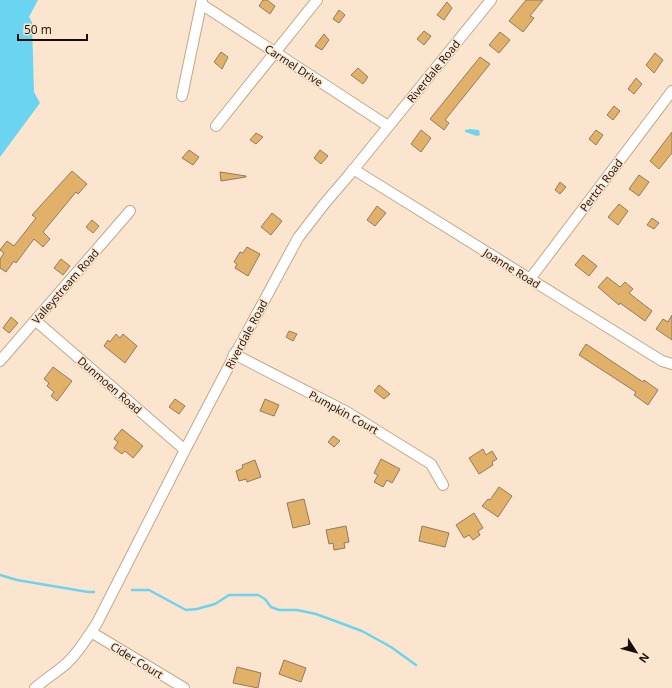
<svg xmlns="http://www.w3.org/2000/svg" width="672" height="688" viewBox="0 0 672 688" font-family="'Open Sans',sans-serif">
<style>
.water{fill:#6bd4f1}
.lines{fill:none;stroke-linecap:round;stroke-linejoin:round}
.stream{stroke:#6bd4f1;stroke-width:2.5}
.building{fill:#e1b16a;stroke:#907c5f}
.minor-casing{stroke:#c1a88c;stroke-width:12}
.minor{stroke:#fff;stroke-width:10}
.labels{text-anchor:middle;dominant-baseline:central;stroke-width:3;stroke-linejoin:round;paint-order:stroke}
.street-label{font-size:11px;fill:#160d04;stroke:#fbe5cf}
</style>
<rect width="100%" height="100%" fill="#fbe5cf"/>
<!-- water -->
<path class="water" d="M 0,0 L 38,0 L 29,17 L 32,22 L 34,92 L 40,103 L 0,157 Z
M 470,129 L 479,130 L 480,135 L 477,136 L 465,132 L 465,130 Z"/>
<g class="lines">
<!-- stream -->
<path class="stream" d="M 0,575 L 17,580 L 88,592 L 94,592
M 132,590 L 149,590 L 186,610 L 197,609 L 215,604 L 229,595 L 258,595 L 265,599 L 271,607 L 279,610 L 297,610 L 316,614 L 362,631 L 391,647 L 416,665"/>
</g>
<!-- building -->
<path class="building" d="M 263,0 L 267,0 L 275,6 L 270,14 L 259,6 Z
M 526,0 L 543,0 L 530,16 L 534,18 L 523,32 L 509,21 Z
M 447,2 L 452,8 L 444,20 L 437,15 Z
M 339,10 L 345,15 L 339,23 L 333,19 Z
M 424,31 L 431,36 L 424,45 L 417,39 Z
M 500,32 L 510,40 L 499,53 L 489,45 Z
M 324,34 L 329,40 L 322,50 L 315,46 Z
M 221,52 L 228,57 L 222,69 L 214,62 Z
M 655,53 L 663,60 L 654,73 L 646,65 Z
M 480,57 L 490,64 L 445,120 L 449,123 L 444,130 L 430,119 Z
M 358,68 L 368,77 L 363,84 L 351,75 Z
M 636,78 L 642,84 L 634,94 L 628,89 Z
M 614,106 L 620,111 L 613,120 L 607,115 Z
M 421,130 L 431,138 L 421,152 L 411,144 Z
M 596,130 L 603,135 L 596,145 L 589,139 Z
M 672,132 L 672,153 L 659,169 L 650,161 Z
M 256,133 L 263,137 L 256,144 L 250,140 Z
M 189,150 L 199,157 L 193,165 L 182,158 Z
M 320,150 L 328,156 L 321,164 L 314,158 Z
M 72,171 L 87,184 L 78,194 L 76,192 L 43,232 L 50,239 L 43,247 L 34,239 L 16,263 L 14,261 L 6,272 L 0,268 L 0,259 L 4,253 L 0,250 L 7,241 L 14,246 L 36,218 L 32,215 Z
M 220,172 L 246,176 L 246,177 L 221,181 Z
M 639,175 L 649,182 L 639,196 L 629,189 Z
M 560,182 L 566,187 L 560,194 L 555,190 Z
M 619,204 L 628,211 L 618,225 L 608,217 Z
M 377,206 L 386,213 L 375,226 L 367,220 Z
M 272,213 L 282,221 L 271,235 L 261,227 Z
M 652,218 L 659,223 L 654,229 L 647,225 Z
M 92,220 L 99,226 L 93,233 L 86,227 Z
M 247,247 L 260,254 L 248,276 L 235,268 L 237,264 L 234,262 L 240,252 L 243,253 Z
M 583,255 L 597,266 L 589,276 L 575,265 Z
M 61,259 L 70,266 L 63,275 L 54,268 Z
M 607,277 L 620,287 L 625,282 L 633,289 L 629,293 L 652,311 L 645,321 L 620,303 L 619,305 L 598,287 Z
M 672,315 L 672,340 L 656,329 L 663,319 L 668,322 Z
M 11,317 L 18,323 L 9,333 L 3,328 Z
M 289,331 L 297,334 L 293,341 L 286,337 Z
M 116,334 L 120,338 L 123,334 L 137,346 L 125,363 L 104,346 L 108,340 L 110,342 Z
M 586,344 L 643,382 L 644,380 L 658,390 L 648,405 L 634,395 L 636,392 L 579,355 Z
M 53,367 L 72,381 L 57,401 L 51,396 L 54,392 L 47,386 L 49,383 L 44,379 Z
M 379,385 L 390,394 L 384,399 L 374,391 Z
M 175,399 L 185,406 L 179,414 L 169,407 Z
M 265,399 L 279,405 L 274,416 L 260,411 Z
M 122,429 L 143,446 L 133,458 L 125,451 L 122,454 L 114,448 L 118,442 L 114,439 Z
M 333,436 L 340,441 L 334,447 L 328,442 Z
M 483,449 L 486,455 L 492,451 L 497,459 L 492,462 L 493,465 L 479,474 L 469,458 Z
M 381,459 L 400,469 L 392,483 L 387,480 L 383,487 L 374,482 L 378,475 L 374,473 Z
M 255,460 L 261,477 L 247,482 L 246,479 L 239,481 L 236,471 L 243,468 L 242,465 Z
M 499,487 L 512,496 L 498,517 L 482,506 L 488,499 L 490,500 Z
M 304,499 L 310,524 L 293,528 L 287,503 Z
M 474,513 L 483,528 L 478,531 L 480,535 L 473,540 L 469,535 L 464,538 L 456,525 Z
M 346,526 L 349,542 L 344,543 L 345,548 L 334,550 L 333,543 L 329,544 L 326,530 Z
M 422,526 L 449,533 L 445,547 L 419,541 Z
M 284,660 L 306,668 L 301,682 L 279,674 Z
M 237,667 L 261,673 L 258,688 L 233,683 Z"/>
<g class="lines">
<defs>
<path id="minor" d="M 201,4 L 388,126
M 182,96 L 202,0
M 216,126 L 317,0
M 353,169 L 662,361 L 672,364
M 530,279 L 672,91
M 36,321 L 185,450
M 234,354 L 347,412 L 431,464 L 443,485
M 0,361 L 130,211
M 91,632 L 184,688
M 35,688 C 45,679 57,672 67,663 C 78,653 89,635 97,623 L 185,450 L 231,362 L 234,354 L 238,349 L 298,238 L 325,203 L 349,175 L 491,0"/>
</defs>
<!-- minor casing -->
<use href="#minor" class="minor-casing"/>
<!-- minor -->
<use href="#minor" class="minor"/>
</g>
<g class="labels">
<!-- street labels -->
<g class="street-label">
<text transform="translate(294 65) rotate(33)">Carmel Drive</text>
<text transform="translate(433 71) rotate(-51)">Riverdale Road</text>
<text transform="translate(601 185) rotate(-53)">Pertch Road</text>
<text transform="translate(512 268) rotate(32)">Joanne Road</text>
<text transform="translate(65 286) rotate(-49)">Valleystream Road</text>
<text transform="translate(246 334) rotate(-62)">Riverdale Road</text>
<text transform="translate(110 385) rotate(41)">Dunmoen Road</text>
<text transform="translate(344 412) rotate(29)">Pumpkin Court</text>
<text transform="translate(137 660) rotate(31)">Cider Court</text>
</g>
</g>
<!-- north arrow -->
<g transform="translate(636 652) rotate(126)" stroke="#fbe5cf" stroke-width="3" paint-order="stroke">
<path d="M0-3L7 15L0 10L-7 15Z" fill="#160d04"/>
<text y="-6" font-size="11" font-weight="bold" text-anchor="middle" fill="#160d04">N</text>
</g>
<!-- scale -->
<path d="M18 34v6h69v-6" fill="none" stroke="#160d04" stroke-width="2"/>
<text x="24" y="34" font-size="12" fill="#160d04" stroke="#fbe5cf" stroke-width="3" paint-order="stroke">50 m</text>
</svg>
